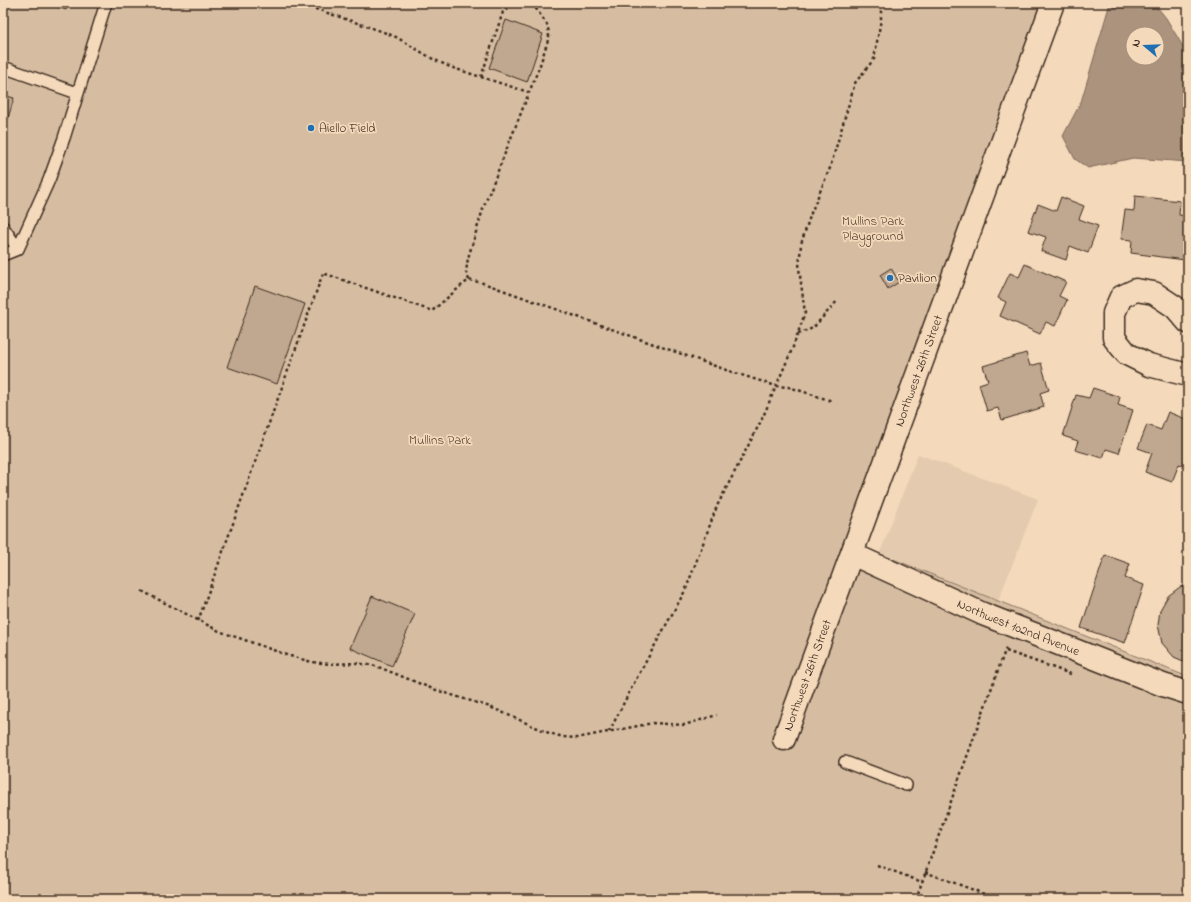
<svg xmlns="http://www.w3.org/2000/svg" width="1191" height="902" viewBox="0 0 1191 902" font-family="'Indie Flower',sans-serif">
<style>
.built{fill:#e4caae}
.green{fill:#d6bda2;stroke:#887460}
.water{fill:#ab937d;stroke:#7e6957;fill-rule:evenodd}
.building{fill:#c0a890;stroke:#3b2a1e}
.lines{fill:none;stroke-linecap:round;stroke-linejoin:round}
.lane-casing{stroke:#3b2a1e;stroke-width:14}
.street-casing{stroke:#3b2a1e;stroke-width:25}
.path{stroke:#3b2a1e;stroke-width:2.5;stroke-dasharray:3 3;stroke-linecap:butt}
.lane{stroke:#f4d9bb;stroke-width:11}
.street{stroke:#f4d9bb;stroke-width:22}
.poi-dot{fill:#1f6fb2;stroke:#f4d9bb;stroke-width:1.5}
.labels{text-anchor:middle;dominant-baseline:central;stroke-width:3.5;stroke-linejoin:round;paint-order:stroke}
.poi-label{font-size:13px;fill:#3b2a1e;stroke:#f4d9bb;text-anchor:start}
.park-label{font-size:13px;fill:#524032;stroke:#f4d9bb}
.street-label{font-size:13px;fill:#3b2a1e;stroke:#f4d9bb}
</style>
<rect width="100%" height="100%" fill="#f4d9bb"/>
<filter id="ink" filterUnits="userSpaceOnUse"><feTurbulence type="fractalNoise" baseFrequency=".025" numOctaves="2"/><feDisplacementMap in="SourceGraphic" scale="8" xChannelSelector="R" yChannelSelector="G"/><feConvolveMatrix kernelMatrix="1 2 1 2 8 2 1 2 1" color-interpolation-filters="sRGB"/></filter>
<g filter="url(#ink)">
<!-- built -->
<path class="built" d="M 918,454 L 1038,499 L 998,601 L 880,553 Z"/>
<!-- green -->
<path class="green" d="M 3,3 L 1061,3 L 863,547 L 1188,677 L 1188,899 L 3,899 Z"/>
<!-- water -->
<path class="water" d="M 1110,3 L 1154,3 L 1166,18 L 1188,55 L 1188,162 L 1133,158 L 1088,168 L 1075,159 L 1063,136 L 1081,102 ZM 1133,34 L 1157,34 L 1157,58 L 1133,58 Z"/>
<!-- building -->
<path class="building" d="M 47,3 L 68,3 L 66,10 Z
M 506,20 L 543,34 L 527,82 L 489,68 Z
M 3,95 L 14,98 L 6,125 L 3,124 Z
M 1135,196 L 1180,201 L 1179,215 L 1188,216 L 1188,232 L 1185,260 L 1131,253 L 1132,240 L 1121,239 L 1125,210 L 1134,211 Z
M 1061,197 L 1084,206 L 1079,219 L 1098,226 L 1088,253 L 1070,246 L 1066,260 L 1041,251 L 1046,237 L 1028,231 L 1038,204 L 1056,211 Z
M 1025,264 L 1066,282 L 1059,296 L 1067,300 L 1055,326 L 1046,322 L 1040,334 L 1000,316 L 1006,302 L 998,298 L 1010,273 L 1019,277 Z
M 891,268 L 899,282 L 888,289 L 880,275 Z
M 255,286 L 305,304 L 277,384 L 227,367 Z
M 1026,353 L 1030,366 L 1041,363 L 1049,390 L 1040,393 L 1044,407 L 1002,420 L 998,408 L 987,411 L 979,384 L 988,381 L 983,366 Z
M 1093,388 L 1120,397 L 1118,405 L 1133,410 L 1119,453 L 1106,449 L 1103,458 L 1075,450 L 1078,441 L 1063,436 L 1076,395 L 1089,398 Z
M 1168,412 L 1188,420 L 1188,467 L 1179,464 L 1172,482 L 1145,472 L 1152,453 L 1138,448 L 1147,425 L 1161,430 Z
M 1105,555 L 1130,564 L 1125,578 L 1144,585 L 1125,643 L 1081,628 Z
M 1188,584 L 1188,663 L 1174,657 L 1162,643 L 1158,625 L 1160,610 L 1168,596 L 1180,587 Z
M 372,596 L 415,614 L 392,666 L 350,648 Z"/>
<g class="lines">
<defs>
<path id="lane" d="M 3,67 L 77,93
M 3,227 L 18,249
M 3,255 L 18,249 L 49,180 L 64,138 L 106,3
M 845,762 L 906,785"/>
<g id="street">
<path d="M 1188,322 L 1175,307 L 1154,293 L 1136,290 L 1121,297 L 1114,313 L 1114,338 L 1127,354 L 1149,365 L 1188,375"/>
<path id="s1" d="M 852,554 L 983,614 L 1163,685 L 1188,693"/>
<path id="s2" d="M 784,739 L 1053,3"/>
</g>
</defs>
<!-- lane casing -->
<use href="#lane" class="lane-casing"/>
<!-- street casing -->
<use href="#street" class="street-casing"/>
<!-- path -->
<path class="path" d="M 298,3 L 381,31 L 396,37 L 433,59 L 450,67 L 481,77 L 503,12 L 515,3
M 481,77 L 528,92
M 469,280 L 466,272 L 468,258 L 484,206 L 540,65 L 549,37 L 548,26 L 532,3
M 798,334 L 813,328 L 838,300
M 142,591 L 219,631 L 290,656 L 312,662 L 330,664 L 356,663 L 376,666 L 433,689 L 490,707 L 549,733 L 563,737 L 577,738 L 653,723 L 684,725 L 717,715
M 198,621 L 323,273 L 432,311 L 461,286 L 469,280 L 483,283 L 729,371 L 776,386 L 789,387 L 832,401
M 1006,651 L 1071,674
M 609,732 L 634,683 L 686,589 L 717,506 L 762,419 L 793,347 L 805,313 L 799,268 L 801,244 L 811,213 L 830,168 L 855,83 L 874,59 L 881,19 L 881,3
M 877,865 L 922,882
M 925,872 L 998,899
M 916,899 L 1007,645"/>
<!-- lane -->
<use href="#lane" class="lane"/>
<!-- street -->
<use href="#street" class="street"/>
</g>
</g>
<!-- markers -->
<g class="poi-dot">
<circle cx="311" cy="128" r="4"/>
<circle cx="890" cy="278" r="4"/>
</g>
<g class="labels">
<!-- poi labels -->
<g class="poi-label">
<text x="319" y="128">Aiello Field</text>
<text x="898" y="278">Pavilion</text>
</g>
<!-- park labels -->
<g class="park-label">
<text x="873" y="221">Mullins Park<tspan x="873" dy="15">Playground</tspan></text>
<text x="440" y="440">Mullins Park</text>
</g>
<!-- street labels -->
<g class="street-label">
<text stroke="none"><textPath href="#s2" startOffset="392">Northwest 26th Street</textPath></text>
<text stroke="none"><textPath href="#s1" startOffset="182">Northwest 102nd Avenue</textPath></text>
<text stroke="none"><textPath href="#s2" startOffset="68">Northwest 26th Street</textPath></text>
</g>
</g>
<!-- margin -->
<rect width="1191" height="902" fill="none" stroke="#f4d9bb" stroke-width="16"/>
<rect x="8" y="8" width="1175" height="886" fill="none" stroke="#3b2a1e" stroke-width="1.5" filter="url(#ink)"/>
<!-- north arrow -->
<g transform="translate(1145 46) rotate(289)"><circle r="19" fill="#f4d9bb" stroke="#aa937c"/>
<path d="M0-3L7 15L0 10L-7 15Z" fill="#1f6fb2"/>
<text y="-6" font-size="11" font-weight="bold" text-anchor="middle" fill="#3b2a1e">N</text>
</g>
</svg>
